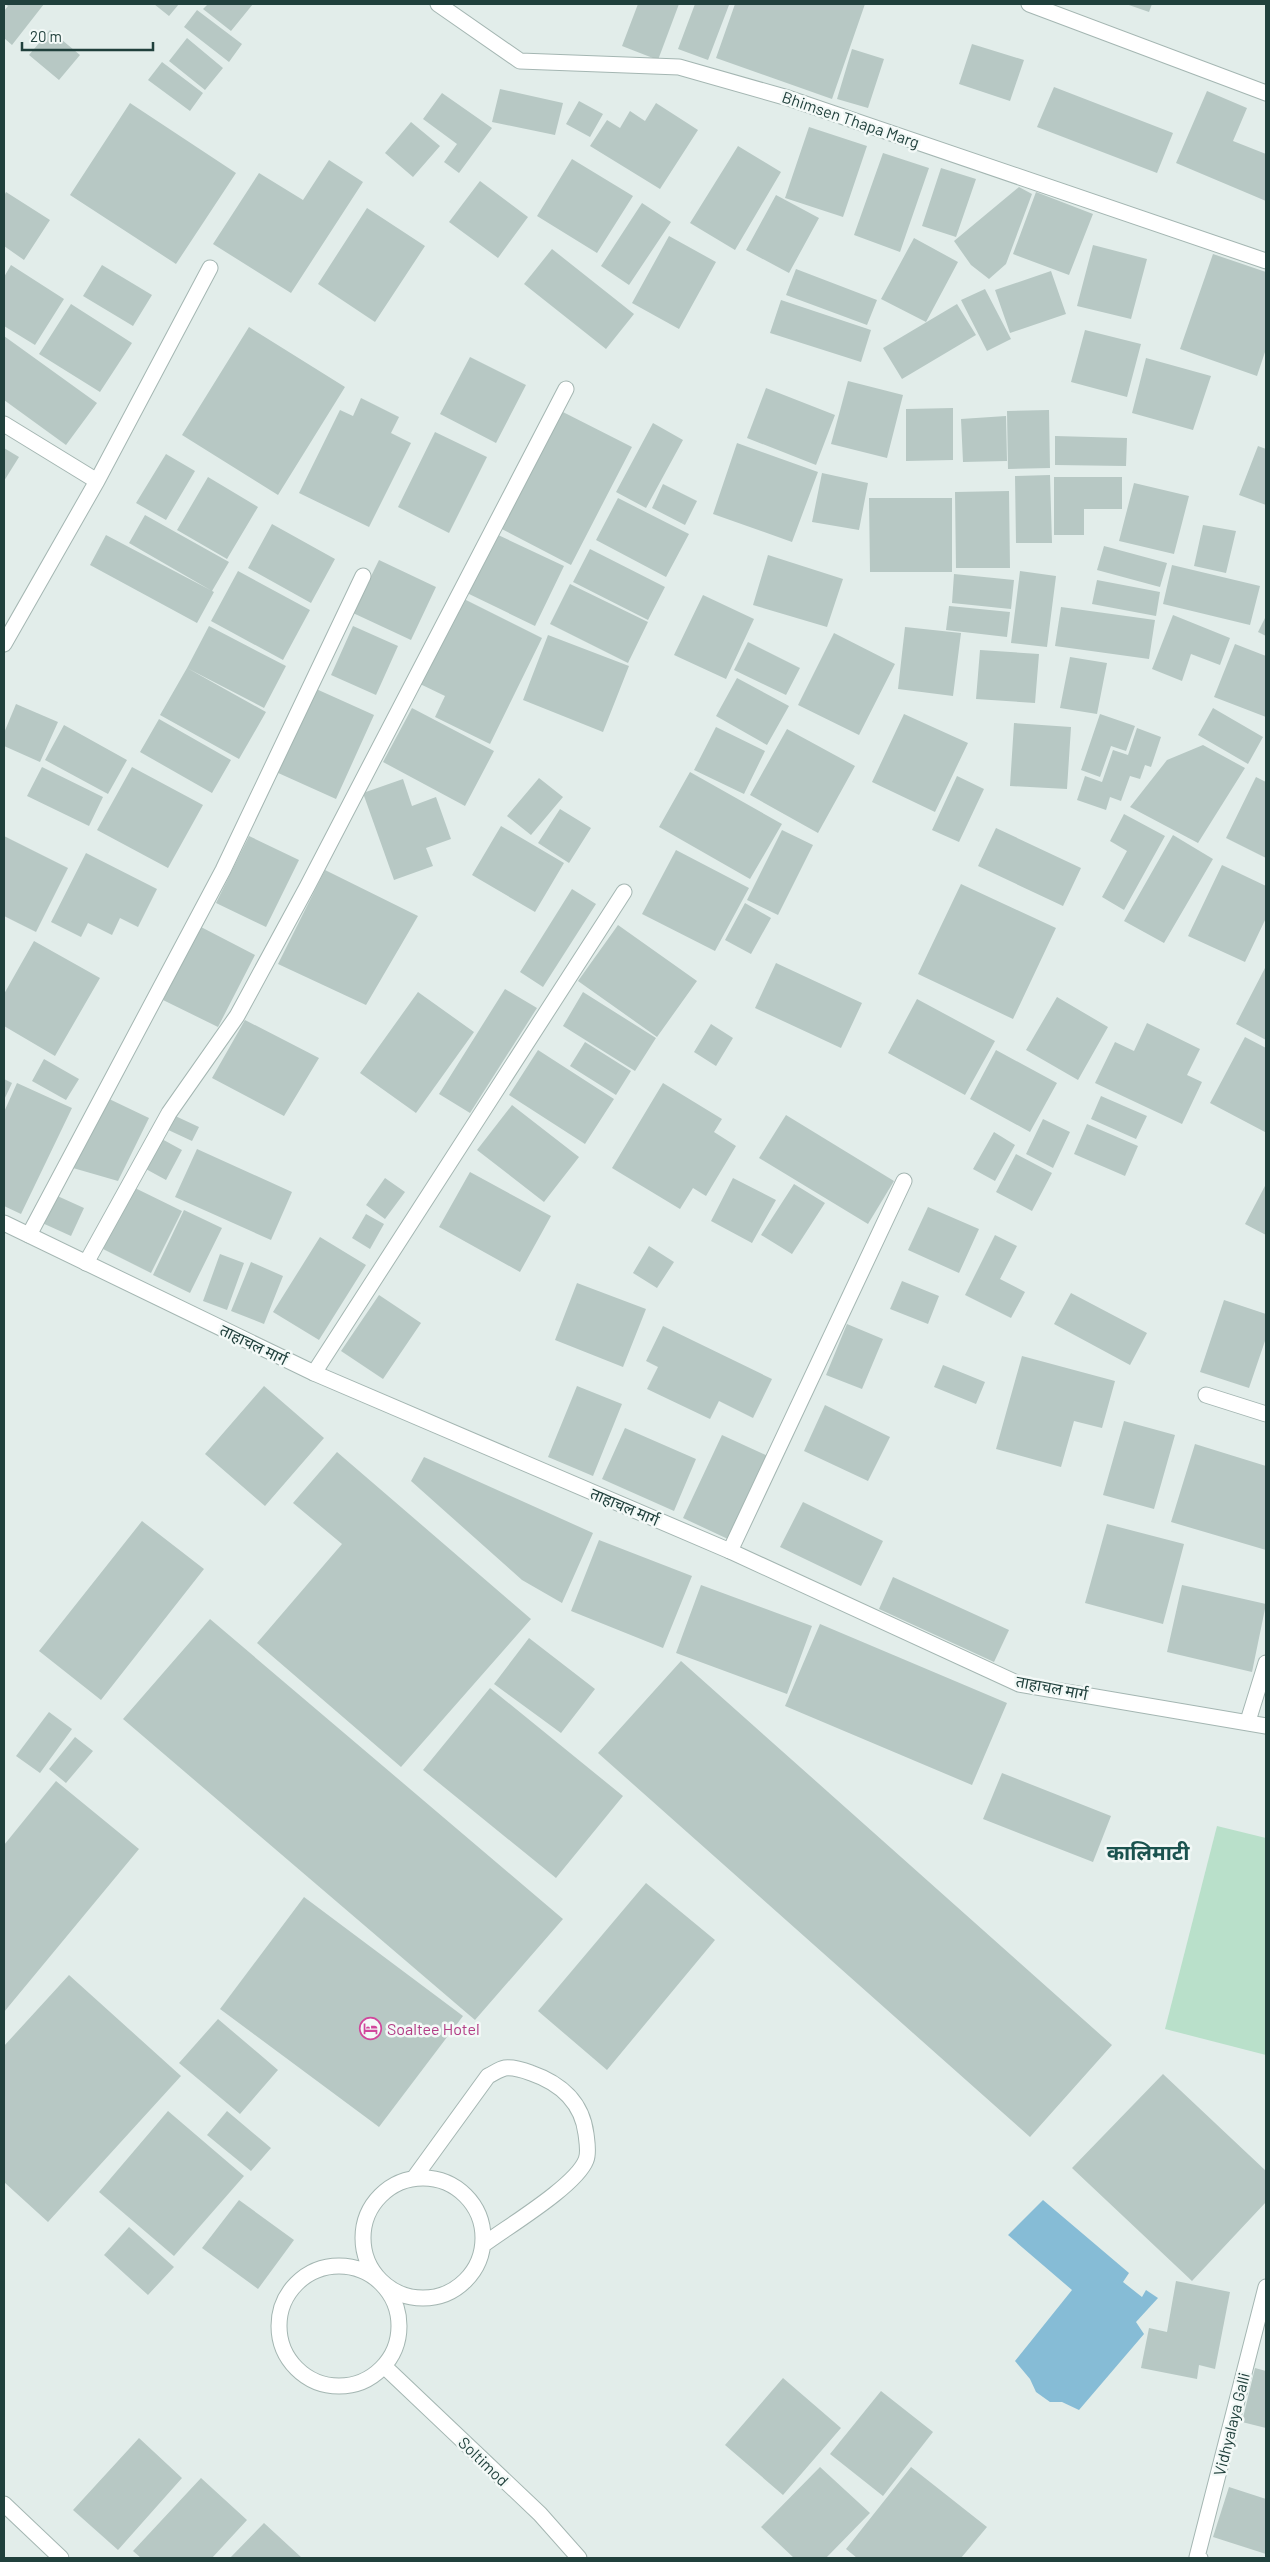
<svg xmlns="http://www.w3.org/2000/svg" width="1270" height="2562" viewBox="0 0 1270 2562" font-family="Barlow,'Noto Sans Devanagari',sans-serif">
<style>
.green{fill:#b9e0ca}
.water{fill:#86bcd6}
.building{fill:#b7c8c4}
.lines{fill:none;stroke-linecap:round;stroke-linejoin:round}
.service-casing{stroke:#a4b6b2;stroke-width:17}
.minor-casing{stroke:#a4b6b2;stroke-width:17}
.tertiary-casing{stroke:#a4b6b2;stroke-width:17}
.service{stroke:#fff;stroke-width:15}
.minor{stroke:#fff;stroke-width:15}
.tertiary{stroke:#fff;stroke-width:15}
.labels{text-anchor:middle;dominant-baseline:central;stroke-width:5;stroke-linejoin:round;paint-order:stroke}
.street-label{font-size:16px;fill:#20403c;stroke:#f3f9f7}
.hotel-label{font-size:16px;fill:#b23c85;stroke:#f3f9f7;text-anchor:start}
.district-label{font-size:21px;font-weight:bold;fill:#1b534f;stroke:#f3f9f7}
</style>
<rect width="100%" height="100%" fill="#e2edea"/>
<!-- green -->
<path class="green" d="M 1217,1826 L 1266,1838 L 1266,2055 L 1165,2029 Z"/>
<!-- water -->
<path class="water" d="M 1043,2200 L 1129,2273 L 1123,2282 L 1142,2297 L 1146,2290 L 1158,2298 L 1136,2322 L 1144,2334 L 1079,2410 L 1062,2402 L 1050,2402 L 1036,2392 L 1030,2379 L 1015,2361 L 1072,2290 L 1008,2235 Z"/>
<!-- building -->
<path class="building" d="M 5,4 L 44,4 L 12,45 L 4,38 L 4,11 L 8,6 Z
M 154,4 L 179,4 L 169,16 Z
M 208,4 L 253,4 L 231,31 L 203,9 Z
M 638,4 L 679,4 L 658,60 L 622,46 Z
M 695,4 L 729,5 L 708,60 L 678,49 Z
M 735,4 L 865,4 L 832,99 L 716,58 Z
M 1126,4 L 1152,4 L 1149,12 Z
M 197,10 L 242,44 L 229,62 L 184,27 Z
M 50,30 L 80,55 L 59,80 L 29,55 Z
M 187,38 L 223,68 L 205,90 L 169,61 Z
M 972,44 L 1024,60 L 1010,101 L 959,84 Z
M 852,49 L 884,59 L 868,108 L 837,99 Z
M 162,62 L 203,93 L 190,111 L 148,80 Z
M 1054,87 L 1173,133 L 1157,173 L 1037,127 Z
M 500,89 L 563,103 L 555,135 L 492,122 Z
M 1207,91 L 1247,108 L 1233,141 L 1266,154 L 1266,201 L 1176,163 Z
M 442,93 L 492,128 L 459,173 L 444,162 L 457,144 L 423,119 Z
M 579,101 L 603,114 L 590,137 L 566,124 Z
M 130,103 L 236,173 L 176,264 L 70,195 Z
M 656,103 L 698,130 L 660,189 L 590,146 L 607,120 L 620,128 L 630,111 L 645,121 Z
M 411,122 L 440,146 L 413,177 L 385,153 Z
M 809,127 L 867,146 L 843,217 L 785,198 Z
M 738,146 L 781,172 L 735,250 L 690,223 Z
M 883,153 L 929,168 L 900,252 L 854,235 Z
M 572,159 L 633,196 L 597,253 L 537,216 Z
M 329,160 L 363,182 L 291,293 L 213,244 L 259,173 L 303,200 Z
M 941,168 L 976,179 L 956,237 L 922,226 Z
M 480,181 L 528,217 L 498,258 L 449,222 Z
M 1019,187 L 1032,194 L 1006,264 L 989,279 L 971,265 L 954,241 Z
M 6,192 L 50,220 L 24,260 L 4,246 L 4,196 Z
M 1036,192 L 1093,214 L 1069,275 L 1013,254 Z
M 776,195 L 819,218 L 789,273 L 746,250 Z
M 642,203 L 671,222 L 629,285 L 601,266 Z
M 367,208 L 425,246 L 375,322 L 318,284 Z
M 669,236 L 716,262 L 679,329 L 632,303 Z
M 914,238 L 958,262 L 926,322 L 881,299 Z
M 1093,245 L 1147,259 L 1131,319 L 1077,306 Z
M 552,249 L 634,314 L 606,349 L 524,284 Z
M 1213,254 L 1266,272 L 1266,349 L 1257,376 L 1180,349 Z
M 11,265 L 64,299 L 35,345 L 4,326 L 4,277 Z
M 102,265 L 152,295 L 133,326 L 83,296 Z
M 796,269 L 877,300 L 867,325 L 786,295 Z
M 1051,271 L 1066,314 L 1010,333 L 995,290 Z
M 985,289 L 1011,339 L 987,351 L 961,300 Z
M 781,300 L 871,330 L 861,362 L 770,333 Z
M 71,304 L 132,343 L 100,392 L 39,354 Z
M 957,304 L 976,335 L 902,379 L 883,348 Z
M 249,327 L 345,387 L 278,495 L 182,435 Z
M 1085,330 L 1141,344 L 1127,397 L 1071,382 Z
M 4,336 L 97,403 L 66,445 L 4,400 Z
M 470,357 L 526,385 L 496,443 L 440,414 Z
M 1146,358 L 1211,376 L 1193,430 L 1132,413 Z
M 848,381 L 903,395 L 887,458 L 831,444 Z
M 766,388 L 835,415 L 816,465 L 747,438 Z
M 361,398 L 399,417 L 391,433 L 411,443 L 369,527 L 299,493 L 340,410 L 353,416 Z
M 953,408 L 953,460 L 906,461 L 906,409 Z
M 557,409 L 632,447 L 571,565 L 496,526 Z
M 1049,410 L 1050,468 L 1008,469 L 1007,411 Z
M 1006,416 L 1007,461 L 963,462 L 961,419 Z
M 653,423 L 683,440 L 646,508 L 616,492 Z
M 435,432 L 487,457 L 449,533 L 398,507 Z
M 1055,436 L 1127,438 L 1126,466 L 1055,465 Z
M 737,443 L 818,472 L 792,542 L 713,514 Z
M 1258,446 L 1266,449 L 1266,505 L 1239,495 Z
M 4,448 L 19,457 L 4,481 Z
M 166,454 L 195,471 L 166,520 L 136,503 Z
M 822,473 L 868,483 L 859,530 L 812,522 Z
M 1050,475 L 1052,543 L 1016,543 L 1015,476 Z
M 208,477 L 258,507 L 227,559 L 177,530 Z
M 1054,477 L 1122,477 L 1122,509 L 1084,509 L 1084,535 L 1054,535 Z
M 1134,483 L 1189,496 L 1174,554 L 1119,541 Z
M 663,484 L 697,501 L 685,525 L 652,508 Z
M 1009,491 L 1010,568 L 956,568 L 955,492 Z
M 618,498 L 689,534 L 666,577 L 596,540 Z
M 869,498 L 952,498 L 952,572 L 870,572 Z
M 145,515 L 229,562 L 212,591 L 129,543 Z
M 272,524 L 335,559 L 311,603 L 248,568 Z
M 1203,525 L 1236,531 L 1226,573 L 1194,566 Z
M 496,534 L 564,566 L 535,626 L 467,593 Z
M 106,535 L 214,592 L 197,623 L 90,565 Z
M 1104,546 L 1167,563 L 1160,587 L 1097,570 Z
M 590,549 L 665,587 L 648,620 L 573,582 Z
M 768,555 L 843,579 L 827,627 L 753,605 Z
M 379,560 L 436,587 L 411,640 L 353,613 Z
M 1172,565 L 1260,586 L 1250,625 L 1163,604 Z
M 238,571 L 310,610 L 283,660 L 211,621 Z
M 1020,571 L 1056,576 L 1047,647 L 1011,643 Z
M 954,574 L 1014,580 L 1011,609 L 952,603 Z
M 1097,580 L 1160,592 L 1156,616 L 1092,604 Z
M 570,584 L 648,622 L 628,663 L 550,624 Z
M 703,595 L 754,619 L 726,679 L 674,655 Z
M 460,597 L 542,638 L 490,744 L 435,717 L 445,696 L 418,683 Z
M 949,606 L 1010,612 L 1007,637 L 946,630 Z
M 1061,607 L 1155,620 L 1149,659 L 1055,646 Z
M 1173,615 L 1230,638 L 1220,665 L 1191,654 L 1182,681 L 1152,669 Z
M 1266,616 L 1266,636 L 1258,632 Z
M 209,626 L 286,666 L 264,708 L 187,668 Z
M 353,626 L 398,646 L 376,695 L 331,675 Z
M 905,627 L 961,633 L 953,696 L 898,689 Z
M 834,633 L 895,664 L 859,735 L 798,705 Z
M 548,635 L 629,666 L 603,732 L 523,700 Z
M 748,642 L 800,668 L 786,695 L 734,670 Z
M 1235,644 L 1266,656 L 1266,717 L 1214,697 Z
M 980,650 L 1039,654 L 1035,703 L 976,699 Z
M 1070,657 L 1107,663 L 1097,714 L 1060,708 Z
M 187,668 L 266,712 L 239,759 L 160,715 Z
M 737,678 L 789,706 L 767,745 L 716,716 Z
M 314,688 L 374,715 L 336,799 L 276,772 Z
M 16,704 L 58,722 L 40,762 L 4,746 L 4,733 Z
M 412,708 L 494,751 L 465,806 L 383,762 Z
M 1213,708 L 1263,737 L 1248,764 L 1198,735 Z
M 904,714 L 968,743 L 935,812 L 872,782 Z
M 1100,714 L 1135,726 L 1126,751 L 1111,746 L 1100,777 L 1081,770 Z
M 159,719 L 231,760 L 212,793 L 140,752 Z
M 1014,723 L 1071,727 L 1067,789 L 1010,786 Z
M 64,725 L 127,760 L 108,794 L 45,760 Z
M 716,727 L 765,751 L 744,794 L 694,770 Z
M 1137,728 L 1161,737 L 1151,767 L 1145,765 L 1140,779 L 1130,776 L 1121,801 L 1110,797 L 1106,810 L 1077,800 L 1085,776 L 1102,782 L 1113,750 L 1128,755 Z
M 787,729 L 855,766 L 818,833 L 750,795 Z
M 1203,745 L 1245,768 L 1198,843 L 1130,807 L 1167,760 Z
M 42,767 L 103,797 L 89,826 L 27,796 Z
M 132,767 L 203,805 L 168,868 L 97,830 Z
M 690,772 L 782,824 L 750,879 L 659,827 Z
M 957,776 L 984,789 L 959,842 L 932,830 Z
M 1256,777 L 1266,782 L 1266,858 L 1226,838 Z
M 539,778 L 563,797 L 531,835 L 507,816 Z
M 403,779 L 412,806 L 436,797 L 451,839 L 426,848 L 433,866 L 394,880 L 363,793 Z
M 560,809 L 591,828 L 569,863 L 538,843 Z
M 1124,814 L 1165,836 L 1124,910 L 1102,897 L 1127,851 L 1110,841 Z
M 501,826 L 564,863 L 535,912 L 472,875 Z
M 996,828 L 1081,868 L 1063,906 L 978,866 Z
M 782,830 L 813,845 L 778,915 L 747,900 Z
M 1173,835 L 1213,859 L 1164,943 L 1124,921 Z
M 4,836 L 68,868 L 36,932 L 4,916 Z
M 249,836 L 299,860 L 266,927 L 216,903 Z
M 676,850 L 749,888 L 715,951 L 642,914 Z
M 86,853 L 157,889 L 138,927 L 120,918 L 112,935 L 88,923 L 81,937 L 51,922 Z
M 1222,865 L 1266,886 L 1266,918 L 1245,962 L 1188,936 Z
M 325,870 L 418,916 L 366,1005 L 278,964 Z
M 961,884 L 1056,928 L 1013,1019 L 918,974 Z
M 572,889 L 596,904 L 543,987 L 520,972 Z
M 745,903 L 771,918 L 751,954 L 725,940 Z
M 618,925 L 697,981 L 657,1037 L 578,981 Z
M 201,927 L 255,955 L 218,1027 L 163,1000 Z
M 34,941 L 100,978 L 55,1056 L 4,1026 L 4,994 Z
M 776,963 L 862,1003 L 841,1048 L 755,1008 Z
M 1266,966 L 1266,1040 L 1236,1024 Z
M 505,989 L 537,1008 L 470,1113 L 439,1094 Z
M 418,992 L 474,1032 L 416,1113 L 360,1073 Z
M 583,992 L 656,1038 L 635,1071 L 563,1026 Z
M 1057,997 L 1108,1027 L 1078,1080 L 1026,1050 Z
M 917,999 L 995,1041 L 965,1095 L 888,1053 Z
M 245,1020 L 319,1058 L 284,1116 L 212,1078 Z
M 1147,1023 L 1200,1049 L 1187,1075 L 1202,1082 L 1182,1124 L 1095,1083 L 1115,1042 L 1134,1051 Z
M 711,1024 L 733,1038 L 716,1066 L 694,1052 Z
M 1245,1037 L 1266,1048 L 1265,1132 L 1210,1103 Z
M 585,1042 L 631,1071 L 616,1095 L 570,1066 Z
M 538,1050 L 614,1099 L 585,1144 L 509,1095 Z
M 996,1050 L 1057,1083 L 1030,1132 L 970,1099 Z
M 44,1059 L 79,1079 L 66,1100 L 32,1081 Z
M 4,1079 L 12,1083 L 4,1100 Z
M 17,1083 L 72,1108 L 21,1214 L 4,1206 L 4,1112 Z
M 663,1083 L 722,1119 L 714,1132 L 736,1146 L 706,1196 L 693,1188 L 680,1209 L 612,1168 Z
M 1101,1096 L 1147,1116 L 1136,1139 L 1091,1119 Z
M 105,1097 L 149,1118 L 118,1181 L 73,1168 Z
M 512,1105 L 579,1157 L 544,1202 L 477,1150 Z
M 171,1114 L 199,1127 L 192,1141 L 164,1128 Z
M 786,1115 L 894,1181 L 868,1224 L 759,1158 Z
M 1043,1119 L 1070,1132 L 1053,1168 L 1026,1154 Z
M 1087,1124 L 1138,1146 L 1125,1176 L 1074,1154 Z
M 994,1132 L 1015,1145 L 995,1181 L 973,1169 Z
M 160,1138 L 182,1150 L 166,1180 L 144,1168 Z
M 197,1149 L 292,1192 L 271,1240 L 175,1197 Z
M 1016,1154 L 1052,1173 L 1032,1211 L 996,1192 Z
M 470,1172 L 551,1216 L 520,1272 L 439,1227 Z
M 385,1178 L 405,1192 L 385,1219 L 366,1205 Z
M 733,1178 L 776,1200 L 752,1243 L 711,1221 Z
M 794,1184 L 825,1203 L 792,1254 L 761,1235 Z
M 1266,1184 L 1266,1235 L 1245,1224 Z
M 133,1187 L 182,1211 L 151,1273 L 103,1249 Z
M 53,1194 L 84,1208 L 71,1236 L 40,1222 Z
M 928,1207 L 979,1229 L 959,1273 L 908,1250 Z
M 184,1210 L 222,1228 L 190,1293 L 153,1275 Z
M 366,1214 L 384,1224 L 370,1249 L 352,1238 Z
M 995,1235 L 1017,1246 L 1000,1279 L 1025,1292 L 1011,1318 L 965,1295 Z
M 320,1237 L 366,1265 L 319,1340 L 273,1312 Z
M 649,1246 L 674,1262 L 657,1288 L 633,1273 Z
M 220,1254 L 244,1263 L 227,1310 L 203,1301 Z
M 251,1262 L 283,1276 L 264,1324 L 231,1311 Z
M 902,1281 L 939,1296 L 928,1324 L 890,1309 Z
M 577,1283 L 646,1309 L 623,1367 L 555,1340 Z
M 1071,1293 L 1147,1333 L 1130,1365 L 1054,1324 Z
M 379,1295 L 421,1323 L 383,1379 L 341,1351 Z
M 1224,1300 L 1266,1314 L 1266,1338 L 1249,1388 L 1200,1372 Z
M 847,1324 L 883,1339 L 862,1389 L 826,1375 Z
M 663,1326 L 772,1379 L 753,1418 L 719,1401 L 710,1419 L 647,1389 L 658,1367 L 646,1361 Z
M 1022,1356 L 1115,1381 L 1102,1428 L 1074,1421 L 1061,1467 L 996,1449 Z
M 943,1365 L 985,1382 L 976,1404 L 934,1387 Z
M 264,1386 L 324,1438 L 265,1506 L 205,1454 Z
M 577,1386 L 622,1404 L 593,1476 L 548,1457 Z
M 825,1405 L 890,1437 L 868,1481 L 804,1451 Z
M 1124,1421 L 1175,1435 L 1154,1509 L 1103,1495 Z
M 625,1428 L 696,1459 L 674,1511 L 602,1479 Z
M 722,1435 L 770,1457 L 730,1540 L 683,1518 Z
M 1195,1444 L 1266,1466 L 1266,1550 L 1171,1522 Z
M 337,1452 L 531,1619 L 401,1767 L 257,1643 L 342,1544 L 293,1503 Z
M 424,1457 L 593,1533 L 562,1603 L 522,1580 L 411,1481 Z
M 803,1502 L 883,1541 L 861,1586 L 780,1547 Z
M 142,1521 L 204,1569 L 101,1700 L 39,1651 Z
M 1107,1524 L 1184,1544 L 1163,1624 L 1085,1603 Z
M 599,1540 L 692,1576 L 663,1648 L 571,1611 Z
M 893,1577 L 1009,1630 L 994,1662 L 879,1609 Z
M 701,1585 L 812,1626 L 787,1694 L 676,1653 Z
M 1182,1585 L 1266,1604 L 1252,1672 L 1167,1652 Z
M 210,1619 L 563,1919 L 475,2020 L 123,1719 Z
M 820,1624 L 1007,1703 L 972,1785 L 785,1706 Z
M 529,1638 L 595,1689 L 561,1733 L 494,1684 Z
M 681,1661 L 1112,2045 L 1030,2137 L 598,1753 Z
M 490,1688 L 623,1796 L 556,1878 L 423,1770 Z
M 49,1712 L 72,1729 L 40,1773 L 16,1756 Z
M 75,1737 L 93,1751 L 66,1783 L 49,1769 Z
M 1002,1773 L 1111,1816 L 1093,1862 L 983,1819 Z
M 56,1781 L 139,1849 L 4,2012 L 4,1845 Z
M 646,1883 L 715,1940 L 607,2070 L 538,2011 Z
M 304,1897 L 463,2016 L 379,2127 L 220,2009 Z
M 69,1975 L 181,2076 L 48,2222 L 4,2182 L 4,2046 Z
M 218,2019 L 278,2070 L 240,2114 L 179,2063 Z
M 1163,2074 L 1266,2171 L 1266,2202 L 1192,2281 L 1072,2168 Z
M 168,2111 L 244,2176 L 174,2256 L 99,2192 Z
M 227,2111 L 271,2148 L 251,2171 L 207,2135 Z
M 239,2200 L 294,2240 L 258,2289 L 202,2248 Z
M 129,2227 L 174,2267 L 148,2295 L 104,2255 Z
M 1176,2281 L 1230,2292 L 1215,2369 L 1199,2365 L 1197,2379 L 1141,2368 L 1149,2328 L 1167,2332 Z
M 1255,2368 L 1266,2371 L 1266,2428 L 1242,2422 Z
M 783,2378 L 841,2428 L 783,2495 L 725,2445 Z
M 881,2391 L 933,2432 L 883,2496 L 830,2454 Z
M 139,2438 L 182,2478 L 118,2550 L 73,2510 Z
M 820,2467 L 870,2513 L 826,2558 L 794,2558 L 761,2527 Z
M 911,2467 L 987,2527 L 961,2558 L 857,2558 L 846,2549 Z
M 201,2478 L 247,2520 L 212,2558 L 141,2558 L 133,2551 Z
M 1229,2487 L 1266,2499 L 1266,2554 L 1213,2537 Z
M 264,2523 L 302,2558 L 230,2558 Z"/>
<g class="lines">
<defs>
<path id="service" d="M 1029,4 L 1266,93
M 314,1373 L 624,892
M 1206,1395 L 1266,1414
M 730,1551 L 904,1181
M 1248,1721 L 1266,1663
M 414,2178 L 488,2076 C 493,2074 499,2069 505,2068 C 514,2067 523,2070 531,2073 C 560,2083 582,2102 586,2134 C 587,2142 589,2153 586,2160 C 576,2186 507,2227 483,2245
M363 2238a60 60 0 1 1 120 0a60 60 0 1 1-120 0Z
M279 2326a60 60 0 1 1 120 0a60 60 0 1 1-120 0Z
M 385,2367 L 540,2514 L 579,2558"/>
<path id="minor" d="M 438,4 L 520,61 L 679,67 L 788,98 L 1266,261
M 4,424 L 97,481
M 4,644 L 97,481 L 210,268
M 29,1235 L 223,870 L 363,576
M 86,1263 L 169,1113 L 237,1016 L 307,887 L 566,389
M 4,2504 L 61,2558
M 1200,2558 L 1197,2557 L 1266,2287"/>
<path id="tertiary" d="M 4,1223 L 314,1373 L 730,1551 L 1019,1684 L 1266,1726"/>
</defs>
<!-- service casing -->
<use href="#service" class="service-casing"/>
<!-- minor casing -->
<use href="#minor" class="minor-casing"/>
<!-- tertiary casing -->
<use href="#tertiary" class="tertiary-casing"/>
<!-- service -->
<use href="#service" class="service"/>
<!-- minor -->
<use href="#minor" class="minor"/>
<!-- tertiary -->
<use href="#tertiary" class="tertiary"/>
</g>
<!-- icons -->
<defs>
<symbol id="hotel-ring" viewBox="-11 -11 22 22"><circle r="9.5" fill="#f3f9f7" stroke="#d1479c" stroke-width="1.5"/><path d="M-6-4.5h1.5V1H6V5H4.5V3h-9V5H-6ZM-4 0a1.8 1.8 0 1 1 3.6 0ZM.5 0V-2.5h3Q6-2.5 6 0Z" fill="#d1479c"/></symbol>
</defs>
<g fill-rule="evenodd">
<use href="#hotel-ring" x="358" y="2016" width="25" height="25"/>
</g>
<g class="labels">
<!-- street labels -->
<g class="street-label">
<text transform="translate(851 119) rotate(19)">Bhimsen Thapa Marg</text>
<text transform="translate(254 1344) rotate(26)">ताहाचल मार्ग</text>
<text transform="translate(625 1506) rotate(23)">ताहाचल मार्ग</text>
<text transform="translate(1052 1687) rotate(11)">ताहाचल मार्ग</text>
<text transform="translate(1231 2424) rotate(-76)">Vidhyalaya Galli</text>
<text transform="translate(484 2461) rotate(44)">Soltimod</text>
</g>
<!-- hotel labels -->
<g class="hotel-label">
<text x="387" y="2028">Soaltee Hotel</text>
</g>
<!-- district labels -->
<g class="district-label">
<text x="1148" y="1851">कालिमाटी</text>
</g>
</g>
<!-- border -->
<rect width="1270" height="2562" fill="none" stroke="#20403c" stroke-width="10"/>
<!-- scale -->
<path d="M22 42v8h131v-8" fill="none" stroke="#20403c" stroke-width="2.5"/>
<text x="30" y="42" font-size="15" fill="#20403c" stroke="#f3f9f7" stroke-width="4" paint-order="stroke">20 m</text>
</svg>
